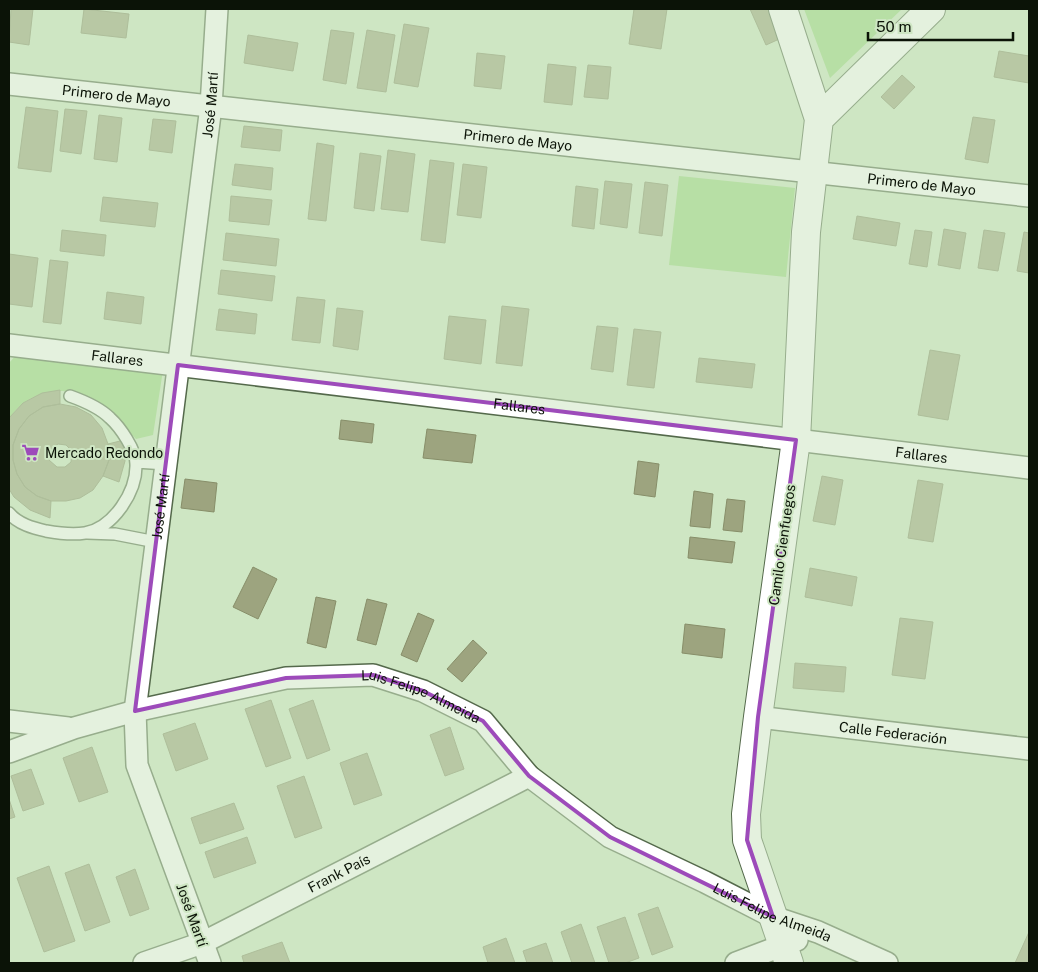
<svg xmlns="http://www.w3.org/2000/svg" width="1038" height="972" viewBox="0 0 1038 972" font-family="'Public Sans',sans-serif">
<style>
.green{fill:#9cd780}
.building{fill:#9da47f;stroke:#878e69;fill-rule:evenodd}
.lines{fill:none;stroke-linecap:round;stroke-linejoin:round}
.lane-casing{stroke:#54694b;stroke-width:14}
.street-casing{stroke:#54694b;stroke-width:24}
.secondary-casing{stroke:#54694b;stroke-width:30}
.lane{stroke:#fff;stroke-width:11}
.street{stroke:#fff;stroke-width:21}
.secondary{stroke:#fff;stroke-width:28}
.marked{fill:none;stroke:#9d4bba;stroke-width:4;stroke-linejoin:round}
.labels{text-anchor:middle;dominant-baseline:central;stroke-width:4;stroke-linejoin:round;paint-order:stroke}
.street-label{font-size:14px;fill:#0b1307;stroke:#cee6c3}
.poi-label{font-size:14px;fill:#0b1307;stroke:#cee6c3;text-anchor:start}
</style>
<rect width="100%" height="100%" fill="#cee6c3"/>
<!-- green -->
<path class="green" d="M 804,9 L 902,9 L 830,78 Z
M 679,176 L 795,188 L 786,277 L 669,265 Z
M 18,353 L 163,370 L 153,435 L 136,439 C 113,414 88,385 51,392 C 41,394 30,398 22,404 C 17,408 13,414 9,418 L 9,363 Z"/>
<!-- building -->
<path class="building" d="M 11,9 L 33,9 L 29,45 L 9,42 Z
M 84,9 L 129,14 L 126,38 L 81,33 Z
M 634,9 L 667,9 L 661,49 L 629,44 Z
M 750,9 L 774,9 L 786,36 L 766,45 Z
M 404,24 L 429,28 L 418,87 L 394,83 Z
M 331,30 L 354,33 L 346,84 L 323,80 Z
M 367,30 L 395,35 L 386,92 L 357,88 Z
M 248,35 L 298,43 L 293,71 L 244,63 Z
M 999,51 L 1029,56 L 1029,83 L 994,77 Z
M 477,53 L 505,56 L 501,89 L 474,86 Z
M 548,64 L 576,67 L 572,105 L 544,102 Z
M 588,65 L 611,67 L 608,99 L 584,97 Z
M 902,75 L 915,87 L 894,109 L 881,97 Z
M 26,107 L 58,111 L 51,172 L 18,168 Z
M 65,109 L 87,111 L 81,154 L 60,151 Z
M 99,115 L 122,118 L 117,162 L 94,159 Z
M 973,117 L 995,120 L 988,163 L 965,159 Z
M 153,119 L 176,121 L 172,153 L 149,150 Z
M 244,126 L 282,130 L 280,151 L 241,147 Z
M 317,143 L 334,146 L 326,221 L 308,219 Z
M 388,150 L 415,154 L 408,212 L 381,209 Z
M 360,153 L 381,156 L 374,211 L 354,208 Z
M 430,160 L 454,163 L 445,243 L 421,240 Z
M 235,164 L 273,168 L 271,190 L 232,185 Z
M 463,164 L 487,167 L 481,218 L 457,215 Z
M 605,181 L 632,184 L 627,228 L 600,224 Z
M 645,182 L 668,185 L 662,236 L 639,233 Z
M 576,186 L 598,189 L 594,229 L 572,226 Z
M 231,196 L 272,200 L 269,225 L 229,221 Z
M 103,197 L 158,203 L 155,227 L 100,221 Z
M 857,216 L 900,223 L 896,246 L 853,239 Z
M 944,229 L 966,233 L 960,269 L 938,265 Z
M 62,230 L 106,235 L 104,256 L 60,251 Z
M 915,230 L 932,232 L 927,267 L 909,264 Z
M 984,230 L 1005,233 L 998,271 L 978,268 Z
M 1024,232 L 1029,233 L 1029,273 L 1017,271 Z
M 226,233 L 279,239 L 276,266 L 223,260 Z
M 9,254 L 38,258 L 32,307 L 9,304 Z
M 50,260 L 68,262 L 61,324 L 43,322 Z
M 221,270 L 275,276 L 272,301 L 218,294 Z
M 107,292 L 144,297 L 141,324 L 104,319 Z
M 297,297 L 325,300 L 320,343 L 292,340 Z
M 502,306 L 529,309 L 522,366 L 496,363 Z
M 337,308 L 363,311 L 358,350 L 333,346 Z
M 219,309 L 257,314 L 255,334 L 216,330 Z
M 449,316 L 486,320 L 481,364 L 444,359 Z
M 597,326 L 618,328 L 613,372 L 591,369 Z
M 634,329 L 661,332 L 654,388 L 627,385 Z
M 930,350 L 960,355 L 948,420 L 918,415 Z
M 699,358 L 755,364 L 752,388 L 696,382 Z
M 60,390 L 60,404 L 43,407 L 29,416 L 19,429 L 13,445 L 13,460 L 17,474 L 25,487 L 37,496 L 51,501 L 50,518 L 30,510 L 14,497 L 9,489 L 9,418 L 23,403 L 42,393 Z
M 60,404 L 76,407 L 91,415 L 102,428 L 108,444 L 109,460 L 103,476 L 93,490 L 80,498 L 66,501 L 51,501 L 37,496 L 25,487 L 17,474 L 13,460 L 13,445 L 19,429 L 29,416 L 43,407 ZM 58,444 L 66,445 L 72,451 L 71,462 L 65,467 L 57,467 L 49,460 L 51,449 Z
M 341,420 L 374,424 L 372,443 L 339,439 Z
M 427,429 L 476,435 L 472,463 L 423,458 Z
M 124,440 L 125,461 L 119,482 L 103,476 L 109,460 L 108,444 Z
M 638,461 L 659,464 L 655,497 L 634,494 Z
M 822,476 L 843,480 L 835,525 L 813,521 Z
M 185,479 L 217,483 L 214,512 L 181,508 Z
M 918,480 L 943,484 L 933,542 L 908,538 Z
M 694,491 L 713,494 L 710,528 L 690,526 Z
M 727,499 L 745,501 L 742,532 L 723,530 Z
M 690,537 L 735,542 L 732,563 L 688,558 Z
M 253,567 L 277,579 L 258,619 L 233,607 Z
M 810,568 L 857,577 L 852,606 L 805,597 Z
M 316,597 L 336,601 L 326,648 L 307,643 Z
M 367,599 L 387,604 L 376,645 L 357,640 Z
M 418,613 L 434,620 L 417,662 L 401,655 Z
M 900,618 L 933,622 L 925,679 L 892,675 Z
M 685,624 L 725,629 L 722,658 L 682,653 Z
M 473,640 L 487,653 L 462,682 L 447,669 Z
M 795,663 L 846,667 L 844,692 L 793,688 Z
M 271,700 L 291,758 L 266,767 L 245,709 Z
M 313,700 L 330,750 L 307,759 L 289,709 Z
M 195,723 L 208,759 L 176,771 L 163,734 Z
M 450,727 L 464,769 L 445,776 L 430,735 Z
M 92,747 L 108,792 L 79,802 L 63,758 Z
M 367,753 L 382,795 L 354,805 L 340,763 Z
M 31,769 L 44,804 L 23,811 L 11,776 Z
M 304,776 L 322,828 L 295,838 L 277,786 Z
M 9,799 L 15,817 L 9,819 Z
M 234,803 L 244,829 L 200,844 L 191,818 Z
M 247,837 L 256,863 L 214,878 L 205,852 Z
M 89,864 L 110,922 L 85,931 L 65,873 Z
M 49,866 L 75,941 L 44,952 L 17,878 Z
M 135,869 L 149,909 L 130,916 L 116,877 Z
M 658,907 L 673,947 L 652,955 L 638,914 Z
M 625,917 L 639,958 L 625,963 L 609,963 L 597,927 Z
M 581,924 L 595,963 L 572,963 L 561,932 Z
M 1029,932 L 1029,963 L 1015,963 Z
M 506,938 L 515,963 L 488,963 L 483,947 Z
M 282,942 L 290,963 L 244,963 L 242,956 Z
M 546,943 L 553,963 L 527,963 L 523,951 Z"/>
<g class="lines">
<defs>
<path id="lane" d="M 136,462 L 166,464
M 9,513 C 18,524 33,528 46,531 C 57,533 73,535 85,533 C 113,528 137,492 136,464 C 136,450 120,427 110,418 C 99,407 84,401 70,396
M 87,533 L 115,534 L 156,542"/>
<g id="street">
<path id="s1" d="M 9,84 L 1029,196"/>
<path id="s2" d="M 9,345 L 1029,468"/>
<path id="s3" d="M 758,717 L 1029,749"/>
<path d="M 9,721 L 68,728"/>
<path id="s4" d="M 9,752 L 74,728 L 135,711 L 286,678 L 373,675 L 423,691 L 483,721 L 529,776 L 610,837 L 705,882 L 773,917 L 818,932 L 887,963"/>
<path id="s5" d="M 144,963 L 202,943 L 529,776"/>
<path id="s6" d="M 210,963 L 137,765 L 135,711 L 211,106 L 217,9"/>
<path d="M 736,963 L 797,940"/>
</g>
<path id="secondary" d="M 783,9 L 819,119 L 806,232 L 796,440 L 758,717 L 746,814 L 747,840 L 789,963
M 819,119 L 931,9"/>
</defs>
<!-- lane casing -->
<use href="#lane" class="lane-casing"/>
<!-- street casing -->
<use href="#street" class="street-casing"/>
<!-- secondary casing -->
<use href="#secondary" class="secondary-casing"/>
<!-- lane -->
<use href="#lane" class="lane"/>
<!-- street -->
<use href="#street" class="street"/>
<!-- secondary -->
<use href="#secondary" class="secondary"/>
</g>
<!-- marked area -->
<path d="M0 0H1038V972H0ZM 178,365 L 796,440 L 758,717 L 747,840 L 773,917 L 610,837 L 529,776 L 483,721 L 423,691 L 373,675 L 286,678 L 135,711 Z" fill="#cee6c3" fill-opacity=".55" fill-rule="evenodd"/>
<path class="marked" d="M 178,365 L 796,440 L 758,717 L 747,840 L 773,917 L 610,837 L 529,776 L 483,721 L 423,691 L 373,675 L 286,678 L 135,711 Z"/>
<!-- icons -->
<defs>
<symbol id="supermarket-bare" viewBox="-9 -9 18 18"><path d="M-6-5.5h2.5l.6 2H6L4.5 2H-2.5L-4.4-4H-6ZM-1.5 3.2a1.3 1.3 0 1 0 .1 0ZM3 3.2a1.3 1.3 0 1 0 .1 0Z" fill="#9d4bba" stroke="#cee6c3" stroke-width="2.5" paint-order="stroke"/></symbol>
</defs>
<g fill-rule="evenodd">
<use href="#supermarket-bare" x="18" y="440" width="25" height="25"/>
</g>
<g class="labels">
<!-- street labels -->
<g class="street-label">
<text stroke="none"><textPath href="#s1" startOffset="108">Primero de Mayo</textPath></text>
<text stroke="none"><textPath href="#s6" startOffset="876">José Martí</textPath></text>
<text stroke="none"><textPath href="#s1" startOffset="512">Primero de Mayo</textPath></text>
<text stroke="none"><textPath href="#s1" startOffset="918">Primero de Mayo</textPath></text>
<text stroke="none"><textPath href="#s2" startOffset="109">Fallares</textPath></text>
<text stroke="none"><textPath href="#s2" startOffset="514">Fallares</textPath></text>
<text stroke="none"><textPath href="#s2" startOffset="919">Fallares</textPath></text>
<text stroke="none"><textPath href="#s6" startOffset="471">José Martí</textPath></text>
<text transform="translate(782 545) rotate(-82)">Camilo Cienfuegos</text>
<text stroke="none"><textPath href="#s4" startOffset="426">Luis Felipe Almeida</textPath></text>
<text stroke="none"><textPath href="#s3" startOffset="136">Calle Federación</textPath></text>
<text stroke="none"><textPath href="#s5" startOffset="215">Frank País</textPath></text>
<text stroke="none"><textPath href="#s4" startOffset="846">Luis Felipe Almeida</textPath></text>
<text transform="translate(192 915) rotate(70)">José Martí</text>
</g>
<!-- poi labels -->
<g class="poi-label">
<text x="45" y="453">Mercado Redondo</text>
</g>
</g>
<!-- border -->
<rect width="1038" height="972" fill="none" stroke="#0b1307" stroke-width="20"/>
<!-- scale -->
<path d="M868 32v8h145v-8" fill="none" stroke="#0b1307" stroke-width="2.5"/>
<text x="876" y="32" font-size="15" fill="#0b1307" stroke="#cee6c3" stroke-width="4" paint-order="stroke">50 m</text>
</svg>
